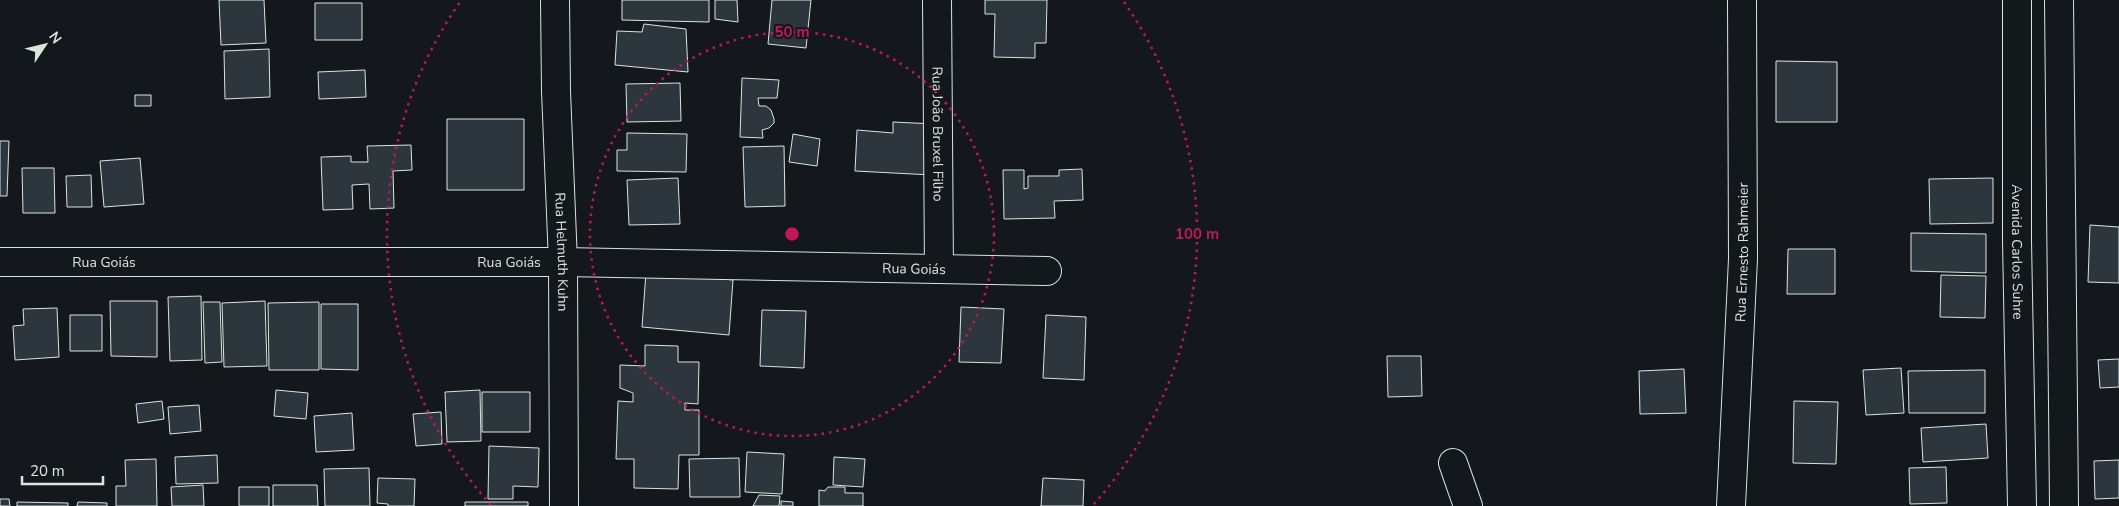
<svg xmlns="http://www.w3.org/2000/svg" width="2119" height="506" viewBox="0 0 2119 506" font-family="'Nunito Sans',sans-serif">
<style>
.building{fill:#2c363c;stroke:#d8e6dc}
.lines{fill:none;stroke-linecap:round;stroke-linejoin:round}
.minor-casing{stroke:#d8e6dc;stroke-width:30}
.major-casing{stroke:#d8e6dc;stroke-width:30}
.minor{stroke:#14181c;stroke-width:28}
.major{stroke:#14181c;stroke-width:28}
.ring{fill:none;stroke:#c2185b;stroke-width:2.5;stroke-dasharray:2.5 5}
.labels{text-anchor:middle;dominant-baseline:central;stroke-width:4;stroke-linejoin:round;paint-order:stroke}
.street-label{font-size:14px;fill:#d8e6dc;stroke:#14181c}
.centre{fill:#c2185b;stroke:#14181c;stroke-width:2.5}
.ring-label{font-size:15px;text-anchor:middle;font-weight:bold;fill:#c2185b;stroke:#14181c;stroke-width:4;stroke-linejoin:round;paint-order:stroke}
</style>
<rect width="100%" height="100%" fill="#14181c"/>
<!-- building -->
<path class="building" d="M 219,0 L 264,0 L 266,43 L 221,45 Z
M 622,0 L 709,0 L 709,22 L 622,20 Z
M 715,0 L 737,0 L 738,22 L 715,19 Z
M 772,0 L 811,0 L 806,48 L 768,44 Z
M 985,0 L 1047,0 L 1046,43 L 1035,43 L 1035,58 L 994,57 L 995,14 L 985,14 Z
M 315,3 L 362,3 L 362,40 L 315,40 Z
M 644,24 L 686,29 L 688,72 L 615,65 L 617,31 L 642,32 Z
M 269,49 L 270,97 L 225,99 L 224,51 Z
M 1776,61 L 1837,62 L 1837,122 L 1776,122 Z
M 365,70 L 366,97 L 319,99 L 318,72 Z
M 742,78 L 779,80 L 777,98 L 758,98 L 759,106 L 766,106 L 771,110 L 774,119 L 774,123 L 769,128 L 762,130 L 763,138 L 740,137 Z
M 680,83 L 681,121 L 627,122 L 626,84 Z
M 135,95 L 151,95 L 151,106 L 135,106 Z
M 447,119 L 524,119 L 524,190 L 447,190 Z
M 893,122 L 935,124 L 932,175 L 855,171 L 857,130 L 893,133 Z
M 627,133 L 687,134 L 686,172 L 617,171 L 617,150 L 627,150 Z
M 793,134 L 820,139 L 817,166 L 789,162 Z
M 0,141 L 9,141 L 7,196 L 0,196 Z
M 411,145 L 412,170 L 393,171 L 394,208 L 370,209 L 369,184 L 352,185 L 353,209 L 323,210 L 321,157 L 351,156 L 351,162 L 368,162 L 367,146 Z
M 784,146 L 785,206 L 745,207 L 743,147 Z
M 140,158 L 144,204 L 104,207 L 100,161 Z
M 22,168 L 54,168 L 55,213 L 23,213 Z
M 1082,169 L 1083,200 L 1054,201 L 1055,218 L 1004,219 L 1003,170 L 1024,170 L 1024,189 L 1028,188 L 1028,176 L 1059,176 L 1059,170 Z
M 91,175 L 92,207 L 67,207 L 66,176 Z
M 678,178 L 680,224 L 629,225 L 627,180 Z
M 1993,178 L 1993,223 L 1930,224 L 1929,179 Z
M 2090,225 L 2119,227 L 2119,283 L 2088,282 Z
M 1911,233 L 1986,234 L 1986,273 L 1911,271 Z
M 1788,249 L 1835,249 L 1835,294 L 1787,294 Z
M 646,272 L 733,280 L 729,335 L 642,327 Z
M 1941,275 L 1986,276 L 1985,318 L 1940,317 Z
M 201,296 L 202,360 L 170,361 L 168,297 Z
M 110,301 L 157,301 L 157,357 L 111,356 Z
M 265,301 L 267,366 L 224,367 L 222,303 Z
M 203,302 L 220,302 L 222,362 L 205,363 Z
M 319,302 L 319,370 L 269,370 L 268,303 Z
M 321,304 L 358,304 L 358,370 L 321,369 Z
M 961,307 L 1004,309 L 1001,363 L 959,362 Z
M 57,308 L 59,357 L 15,360 L 13,326 L 24,325 L 23,309 Z
M 762,310 L 806,311 L 804,368 L 760,366 Z
M 70,315 L 102,315 L 102,351 L 70,351 Z
M 1046,315 L 1086,317 L 1084,380 L 1043,378 Z
M 645,345 L 678,346 L 678,362 L 699,362 L 698,404 L 685,403 L 685,410 L 699,410 L 699,455 L 679,455 L 678,489 L 634,488 L 634,459 L 616,459 L 618,401 L 633,402 L 633,393 L 620,388 L 620,365 L 645,366 Z
M 1387,356 L 1421,356 L 1422,396 L 1388,397 Z
M 2119,359 L 2119,387 L 2100,388 L 2098,360 Z
M 1901,368 L 1904,413 L 1866,415 L 1863,370 Z
M 1684,369 L 1686,413 L 1640,414 L 1639,371 Z
M 1985,370 L 1985,413 L 1909,413 L 1908,371 Z
M 276,390 L 308,393 L 306,419 L 274,416 Z
M 480,390 L 481,441 L 447,442 L 445,392 Z
M 482,392 L 530,392 L 530,432 L 482,432 Z
M 162,401 L 164,419 L 138,423 L 136,404 Z
M 1794,401 L 1838,402 L 1836,464 L 1793,463 Z
M 199,405 L 201,431 L 170,434 L 168,407 Z
M 441,412 L 442,444 L 416,446 L 413,414 Z
M 352,413 L 354,450 L 316,452 L 314,416 Z
M 1986,424 L 1988,458 L 1923,462 L 1921,428 Z
M 489,446 L 539,448 L 538,487 L 513,486 L 513,499 L 488,499 Z
M 747,452 L 784,454 L 782,494 L 745,492 Z
M 217,455 L 218,483 L 176,484 L 175,457 Z
M 834,457 L 865,459 L 863,487 L 833,485 Z
M 739,458 L 740,497 L 690,497 L 689,459 Z
M 156,459 L 157,506 L 116,506 L 116,486 L 126,486 L 125,460 Z
M 2119,460 L 2119,498 L 2095,499 L 2094,461 Z
M 1946,467 L 1947,503 L 1910,504 L 1909,468 Z
M 369,468 L 370,506 L 325,506 L 324,469 Z
M 378,478 L 415,479 L 414,506 L 388,506 L 388,504 L 377,503 Z
M 1043,478 L 1084,480 L 1083,506 L 1041,506 Z
M 203,485 L 204,506 L 172,506 L 171,487 Z
M 273,485 L 317,485 L 318,506 L 273,506 Z
M 239,487 L 269,487 L 269,506 L 239,506 Z
M 828,487 L 845,487 L 845,493 L 863,493 L 863,506 L 819,506 L 819,490 L 825,491 Z
M 759,495 L 780,496 L 779,506 L 753,506 Z
M 0,499 L 9,499 L 10,506 L 0,506 Z
M 781,501 L 793,502 L 793,506 L 781,506 Z
M 17,502 L 68,503 L 68,506 L 17,506 Z
M 78,502 L 107,503 L 107,506 L 77,506 Z
M 465,502 L 528,502 L 528,506 L 465,506 Z"/>
<g class="lines">
<defs>
<g id="minor">
<path id="s1" d="M 937,0 L 939,269"/>
<path id="s2" d="M 2017,0 L 2017,241 L 2022,506"/>
<path d="M 2059,0 L 2064,506"/>
<path id="s3" d="M 0,262 L 563,262 L 1047,271"/>
<path d="M 1453,463 L 1468,506"/>
<path id="s4" d="M 1731,506 L 1743,259 L 1742,0"/>
</g>
<g id="major">
<path id="s5" d="M 555,0 L 556,91 L 563,262 L 564,506"/>
</g>
</defs>
<!-- minor casing -->
<use href="#minor" class="minor-casing"/>
<!-- major casing -->
<use href="#major" class="major-casing"/>
<!-- minor -->
<use href="#minor" class="minor"/>
<!-- major -->
<use href="#major" class="major"/>
</g>
<!-- distance rings -->
<g class="ring">
<circle cx="792" cy="234" r="202"/>
<path d="M491 505A405 405 0 0 1 460 2M1124 2A405 405 0 0 1 1093 505"/>
</g>
<g class="labels">
<!-- street labels -->
<g class="street-label">
<text stroke="none"><textPath href="#s1" startOffset="134">Rua João Bruxel Filho</textPath></text>
<text stroke="none"><textPath href="#s5" startOffset="252">Rua Helmuth Kuhn</textPath></text>
<text stroke="none"><textPath href="#s4" startOffset="254">Rua Ernesto Rahmeier</textPath></text>
<text stroke="none"><textPath href="#s2" startOffset="252">Avenida Carlos Suhre</textPath></text>
<text stroke="none"><textPath href="#s3" startOffset="104">Rua Goiás</textPath></text>
<text stroke="none"><textPath href="#s3" startOffset="509">Rua Goiás</textPath></text>
<text stroke="none"><textPath href="#s3" startOffset="914">Rua Goiás</textPath></text>
</g>
</g>
<circle cx="792" cy="234" r="8" class="centre"/>
<g class="ring-label">
<text x="792" y="37">50 m</text>
<text x="1197" y="239">100 m</text>
</g>
<!-- north arrow -->
<g transform="translate(45 45) rotate(55)" stroke="#14181c" stroke-width="4" paint-order="stroke">
<path d="M0-4L9 19L0 12L-9 19Z" fill="#d8e6dc"/>
<text y="-8" font-size="14" font-weight="bold" text-anchor="middle" fill="#d8e6dc">N</text>
</g>
<!-- scale -->
<path d="M22 476v8h81v-8" fill="none" stroke="#d8e6dc" stroke-width="2.5"/>
<text x="30" y="476" font-size="15" fill="#d8e6dc" stroke="#14181c" stroke-width="4" paint-order="stroke">20 m</text>
</svg>
